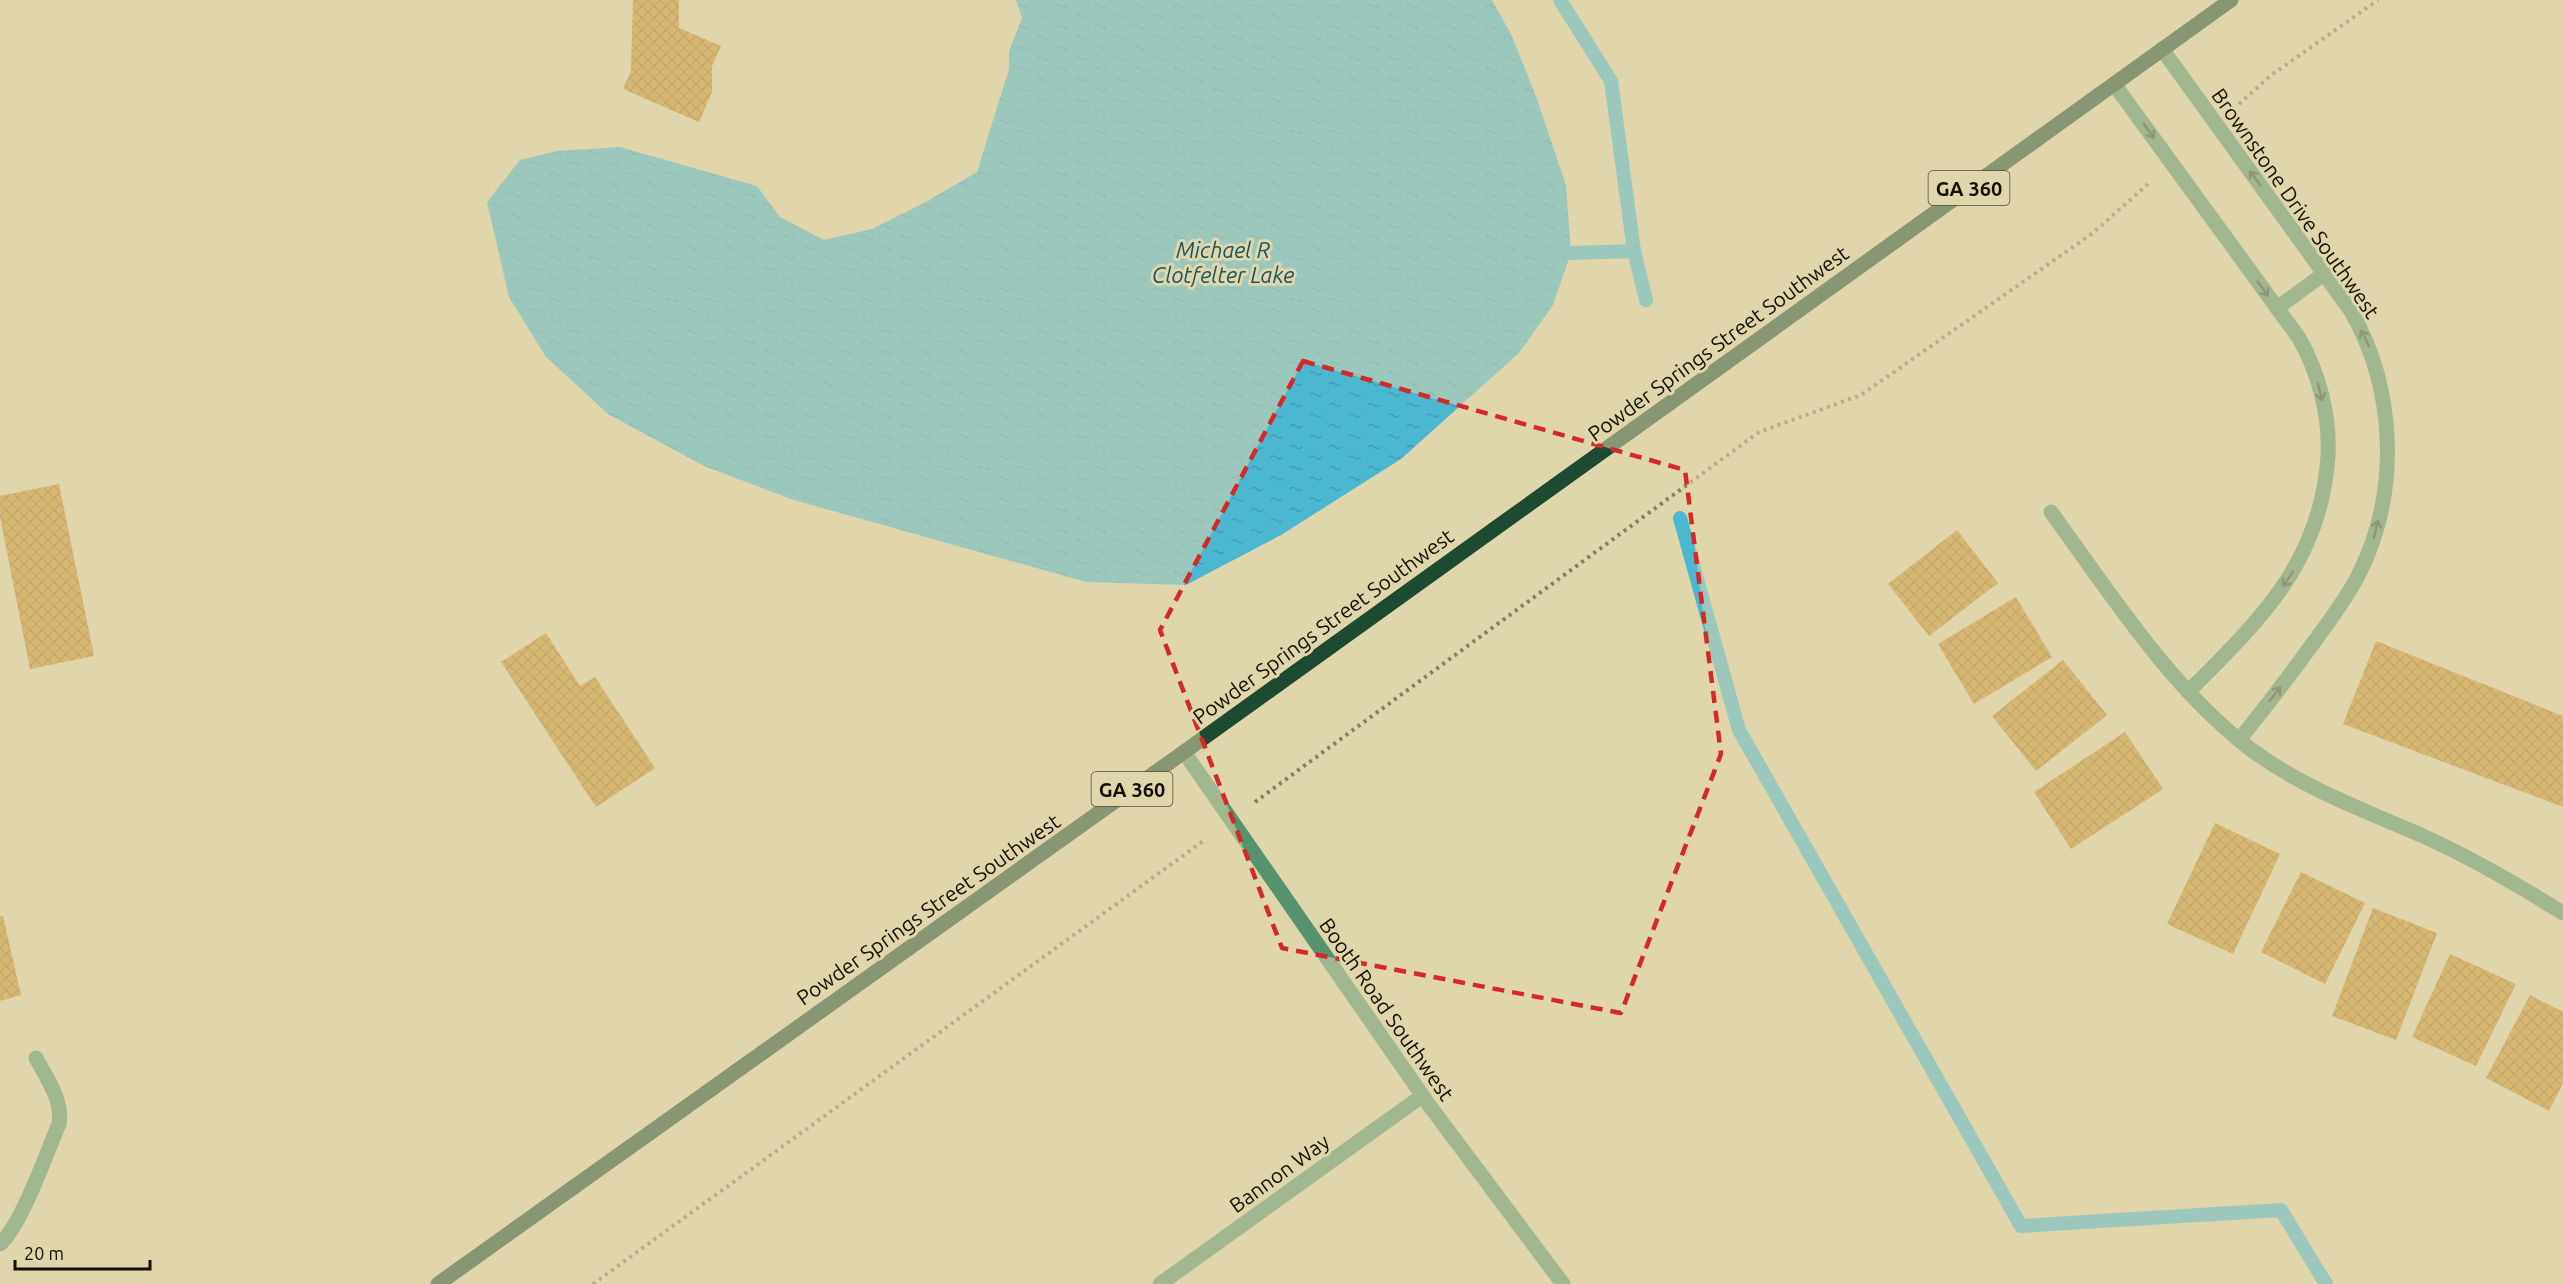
<svg xmlns="http://www.w3.org/2000/svg" width="2563" height="1284" viewBox="0 0 2563 1284" font-family="Ubuntu,sans-serif">
<style>
.water{fill:url(#water-ripples)}
.lines{fill:none;stroke-linecap:round;stroke-linejoin:round}
.stream{stroke:#4bb7d1;stroke-width:14}
.building{fill:url(#building-cross-hatch)}
.path{stroke:#857e61;stroke-width:4;stroke-dasharray:3 4.5;stroke-linecap:butt}
.service{stroke:#55926d;stroke-width:15}
.minor{stroke:#55926d;stroke-width:15}
.primary{stroke:#1f4a32;stroke-width:15}
.oneway{stroke:#314a33}
.marked{fill:none;stroke:#d62828;stroke-width:4.5;stroke-dasharray:12 8;stroke-linejoin:round}
.labels{text-anchor:middle;dominant-baseline:central;stroke-width:6;stroke-linejoin:round;paint-order:stroke}
.shield{fill:#e0d6ac;stroke:#504b36;stroke-width:1.5}
.shield-label{font-size:20px;font-weight:bold;fill:#130f03}
.street-label{font-size:21px;fill:#130f03;stroke:#e0d6ac}
.water-label{font-size:22px;font-style:italic;fill:#175462;stroke:#e0d6ac}
</style>
<defs>
<pattern id="water-ripples" width="26" height="14" patternUnits="userSpaceOnUse" patternTransform="scale(1.5)"><rect width="26" height="14" fill="#4bb7d1"/><path d="M2 4q2-2 4 0t4 0M15 11q2-2 4 0t4 0" fill="none" stroke="#419cb2"/></pattern>
<pattern id="building-cross-hatch" width="8" height="8" patternUnits="userSpaceOnUse" patternTransform="scale(1.5)"><rect width="8" height="8" fill="#cc922e"/><path d="M0 0l8 8M0 8l8-8" fill="none" stroke="#a47625"/></pattern>
</defs>
<rect width="100%" height="100%" fill="#e0d6ac"/>
<!-- water -->
<path class="water" d="M 1016,0 L 1492,0 L 1512,36 L 1537,99 L 1566,185 L 1571,253 L 1553,305 L 1519,353 L 1401,459 L 1281,535 L 1186,585 L 1086,582 L 794,500 L 704,466 L 608,414 L 546,357 L 509,297 L 487,202 L 520,160 L 557,151 L 620,147 L 757,186 L 780,217 L 824,240 L 872,229 L 922,204 L 977,172 L 1009,69 L 1009,51 L 1022,18 Z"/>
<g class="lines">
<!-- stream -->
<path class="stream" d="M 1560,0 L 1611,81 L 1634,251
M 1571,253 L 1634,251 L 1646,300
M 1680,518 L 1739,730 L 2021,1226 L 2281,1210 L 2326,1284"/>
</g>
<!-- building -->
<path class="building" d="M 633,0 L 679,0 L 679,28 L 721,46 L 712,66 L 712,92 L 699,122 L 623,89 L 631,71 Z
M 59,484 L 94,656 L 30,669 L 0,517 L 0,496 Z
M 1957,530 L 1998,583 L 1929,636 L 1888,584 Z
M 2016,597 L 2052,657 L 1974,704 L 1938,644 Z
M 546,633 L 580,686 L 595,677 L 655,768 L 596,807 L 501,662 Z
M 2376,641 L 2563,716 L 2563,807 L 2343,724 Z
M 2063,660 L 2107,715 L 2036,771 L 1992,716 Z
M 2125,732 L 2163,789 L 2071,849 L 2034,792 Z
M 2215,823 L 2280,854 L 2233,954 L 2167,924 Z
M 2301,872 L 2365,903 L 2325,984 L 2261,952 Z
M 2373,908 L 2437,933 L 2396,1040 L 2332,1016 Z
M 0,916 L 3,916 L 21,995 L 0,1001 Z
M 2450,954 L 2516,984 L 2476,1066 L 2412,1037 Z
M 2530,995 L 2563,1012 L 2563,1083 L 2549,1111 L 2486,1078 Z"/>
<g class="lines">
<!-- path -->
<path class="path" d="M 2239,104 L 2270,76 L 2378,0
M 1255,802 L 1759,432 L 1861,395 L 2093,233 L 2148,184
M 593,1284 L 1206,839"/>
<!-- service -->
<path class="service" d="M 2277,308 L 2325,273
M 0,1244 C 21,1226 47,1152 59,1124 C 63,1100 47,1079 36,1058"/>
<!-- minor -->
<path class="minor" d="M 2162,49 L 2351,311 C 2396,390 2400,492 2359,574 C 2347,598 2330,620 2314,642 C 2290,675 2265,708 2239,740
M 2114,84 L 2299,338 C 2319,373 2330,416 2328,456 C 2321,563 2259,621 2188,692
M 2051,512 C 2111,594 2168,685 2249,748 C 2302,788 2364,810 2423,836 C 2472,858 2518,885 2563,913
M 1184,752 L 1429,1105 L 1563,1284
M 1160,1284 L 1422,1096"/>
<!-- primary -->
<path class="primary" d="M 438,1284 L 1184,752 L 2231,0"/>
</g>
<!-- one-way arrows -->
<defs><path id="oneway-shaft" d="M-6 0H5M1.5-3L5.5 0L1.5 3" fill="none" stroke-width="1.6" stroke-linecap="round" stroke-linejoin="round" transform="scale(1.5)"/></defs>
<g class="oneway">
<use href="#oneway-shaft" transform="translate(2149 131) rotate(54)"/>
<use href="#oneway-shaft" transform="translate(2255 178) rotate(-126)"/>
<use href="#oneway-shaft" transform="translate(2263 289) rotate(54)"/>
<use href="#oneway-shaft" transform="translate(2365 338) rotate(-116)"/>
<use href="#oneway-shaft" transform="translate(2320 392) rotate(77)"/>
<use href="#oneway-shaft" transform="translate(2376 529) rotate(-76)"/>
<use href="#oneway-shaft" transform="translate(2288 579) rotate(123)"/>
<use href="#oneway-shaft" transform="translate(2275 694) rotate(-52)"/>
</g>
<!-- marked area -->
<path d="M0 0H2563V1284H0ZM 1303,361 L 1685,470 L 1721,754 L 1621,1013 L 1282,948 L 1160,630 Z" fill="#e0d6ac" fill-opacity=".55" fill-rule="evenodd"/>
<path class="marked" d="M 1303,361 L 1685,470 L 1721,754 L 1621,1013 L 1282,948 L 1160,630 Z"/>
<g class="labels">
<!-- shield labels -->
<g class="shield">
<rect x="1928.5" y="171" width="81" height="34" rx="4.5"/>
<rect x="1091.5" y="772" width="81" height="34" rx="4.5"/>
</g>
<g class="shield-label">
<text x="1969" y="188">GA 360</text>
<text x="1132" y="789">GA 360</text>
</g>
<!-- street labels -->
<g class="street-label">
<text transform="translate(2296 203) rotate(55)">Brownstone Drive Southwest</text>
<text transform="translate(1718 343) rotate(-36)">Powder Springs Street Southwest</text>
<text transform="translate(1323 626) rotate(-36)">Powder Springs Street Southwest</text>
<text transform="translate(928 909) rotate(-35)">Powder Springs Street Southwest</text>
<text transform="translate(1387 1009) rotate(55)">Booth Road Southwest</text>
<text transform="translate(1279 1173) rotate(-36)">Bannon Way</text>
</g>
<!-- water labels -->
<g class="water-label">
<text x="1223" y="249">Michael R<tspan x="1223" dy="25">Clotfelter Lake</tspan></text>
</g>
</g>
<!-- scale -->
<path d="M15 1260v9h135v-9" fill="none" stroke="#130f03" stroke-width="3"/>
<text x="24" y="1260" font-size="18" fill="#130f03" stroke="#e0d6ac" stroke-width="4.5" paint-order="stroke">20 m</text>
</svg>
